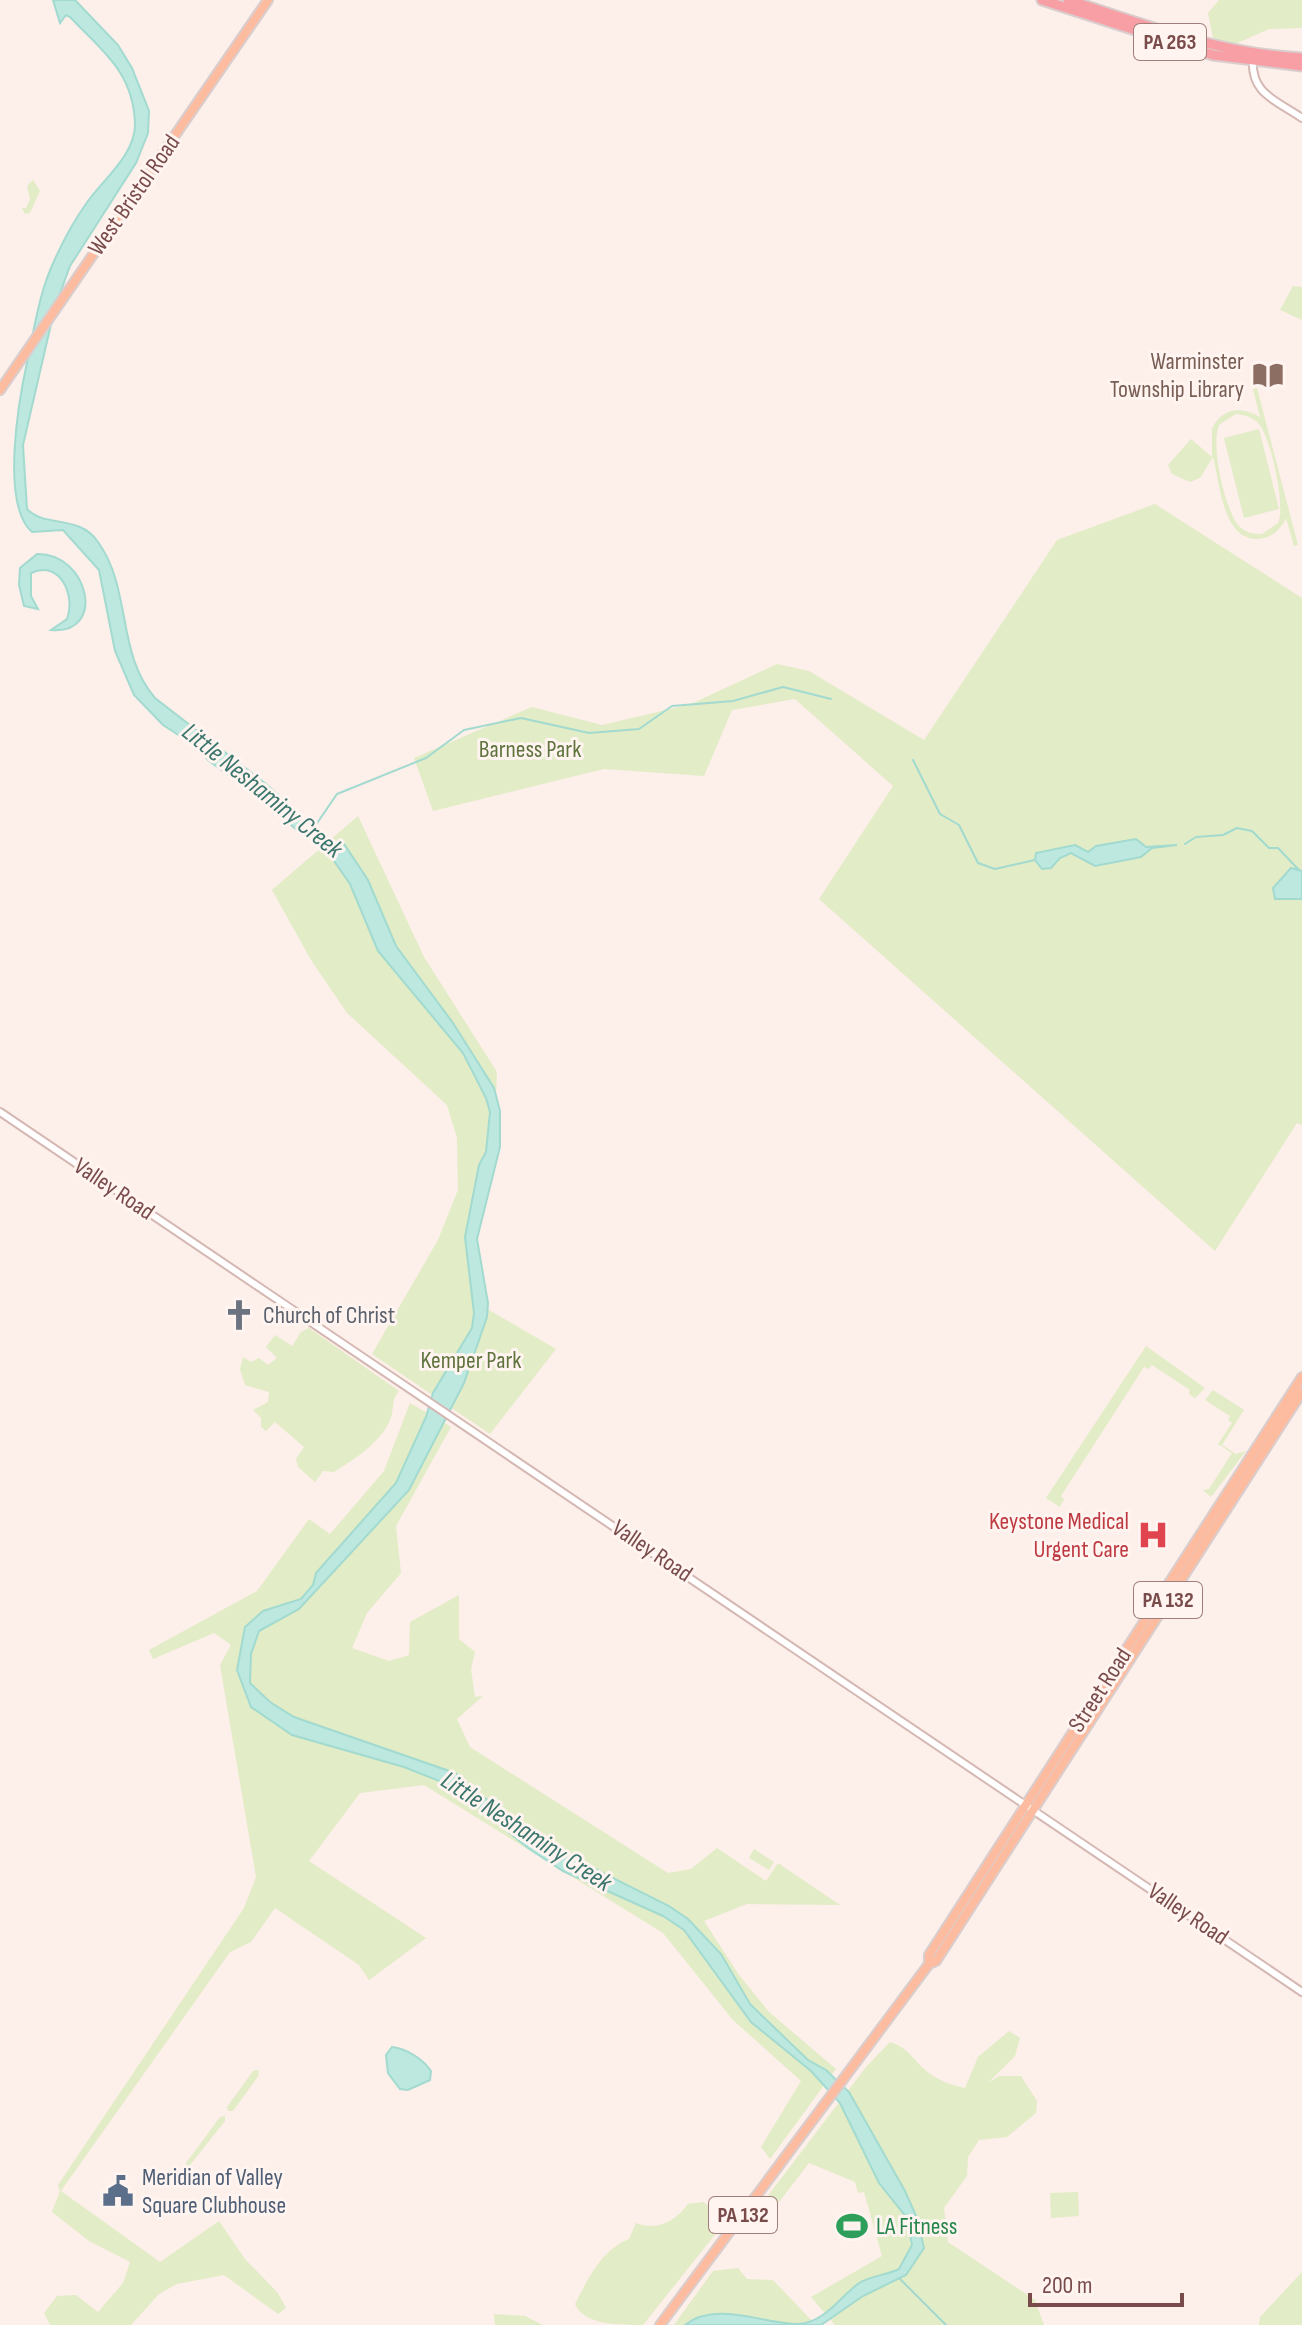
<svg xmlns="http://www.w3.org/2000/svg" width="1302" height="2325" viewBox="0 0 1302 2325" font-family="'Sofia Sans Condensed',sans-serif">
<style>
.green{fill:#e2ecc6;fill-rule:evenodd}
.water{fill:#bce8e0;stroke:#a2dad0;stroke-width:2}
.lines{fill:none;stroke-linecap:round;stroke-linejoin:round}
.stream{stroke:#a2dad0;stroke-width:2}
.minor-casing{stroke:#d5b7b3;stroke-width:10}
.major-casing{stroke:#d9cdcd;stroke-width:12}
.highway-casing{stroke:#d9cdcd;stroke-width:13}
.minor{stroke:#fff;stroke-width:6}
.major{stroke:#fdbca0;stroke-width:8}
.highway{stroke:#f89fa5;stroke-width:9}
.labels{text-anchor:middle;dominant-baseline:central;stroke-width:6;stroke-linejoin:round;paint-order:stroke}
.shield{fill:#fff4f0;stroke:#a17e7c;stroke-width:2}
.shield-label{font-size:22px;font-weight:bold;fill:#794c4b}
.street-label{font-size:24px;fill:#794c4b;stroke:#fff4f0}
.education-label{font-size:24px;fill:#785e54;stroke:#fff4f0;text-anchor:end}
.park-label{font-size:24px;fill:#5f733d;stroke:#fff4f0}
.worship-label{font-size:24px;fill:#5b616d;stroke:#fff4f0;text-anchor:start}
.health-label{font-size:24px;fill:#be3a42;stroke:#fff4f0;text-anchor:end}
.service-label{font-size:24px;fill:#4e5e75;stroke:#fff4f0;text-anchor:start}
.leisure-label{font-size:24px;fill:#27864d;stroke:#fff4f0;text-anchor:start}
.water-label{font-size:26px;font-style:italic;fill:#3a766d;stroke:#fff4f0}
</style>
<rect width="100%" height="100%" fill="#fdefe9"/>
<!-- green -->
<path class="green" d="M 1219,0 L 1302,0 L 1302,28 L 1269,29 L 1233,45 L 1213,38 L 1208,13 Z
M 33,180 L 40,191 L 30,213 L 25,214 L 22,208 L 26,208 L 30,199 L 27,186 Z
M 1293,286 L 1302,287 L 1302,320 L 1280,310 Z
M 1257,388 L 1298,545 L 1294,546 L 1286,518 C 1281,529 1272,538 1258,539 C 1222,540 1220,482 1213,457 L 1200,478 L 1190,482 L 1172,474 L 1168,465 L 1191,439 L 1212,457 L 1212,428 C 1223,408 1241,406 1260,417 L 1253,389 ZM 1236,414 C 1245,415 1253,417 1259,424 C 1271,438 1286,507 1278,523 L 1262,534 C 1253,534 1246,533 1239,526 C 1225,511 1209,441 1220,424 Z
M 1259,429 L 1279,509 L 1244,518 L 1224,438 Z
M 1155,504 L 1302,598 L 1302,1125 L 1297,1123 L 1215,1251 L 819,899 L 893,786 L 795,699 L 732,710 L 704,776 L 604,769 L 433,811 L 414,758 L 532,707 L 602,725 L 691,704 L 777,664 L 809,671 L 924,740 L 1057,540 Z
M 358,816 L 424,957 L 497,1072 L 494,1139 L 474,1244 L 484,1307 L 556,1349 L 490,1434 L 372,1354 L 438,1240 L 458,1190 L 457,1138 L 447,1105 L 347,1013 L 311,960 L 272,890 Z
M 309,1328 L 399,1391 C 392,1400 394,1403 392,1414 C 385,1440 355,1459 334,1472 L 323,1471 L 315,1482 L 298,1467 L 296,1459 L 304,1447 L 275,1422 L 266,1431 L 261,1427 L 261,1418 L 253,1410 L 268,1402 L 269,1392 L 245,1385 L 240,1369 L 243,1357 L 251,1362 L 259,1358 L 268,1365 L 277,1358 L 266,1347 L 275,1335 L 292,1346 L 301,1332 Z
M 1146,1346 L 1205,1388 L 1195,1398 L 1189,1394 L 1190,1390 L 1152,1365 L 1149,1369 L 1144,1367 L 1061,1496 L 1064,1499 L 1060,1507 L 1046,1498 Z
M 1213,1390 L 1244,1410 L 1222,1445 L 1236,1454 L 1246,1451 L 1211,1497 L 1203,1490 L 1209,1489 L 1232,1453 L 1218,1444 L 1232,1423 L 1228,1420 L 1230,1416 L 1205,1400 Z
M 410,1403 L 451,1427 L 396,1526 L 401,1573 L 367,1613 L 352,1648 L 389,1661 L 409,1655 L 410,1622 L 459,1595 L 459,1639 L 475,1652 L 471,1669 L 475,1697 L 483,1696 L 457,1719 L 470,1747 L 668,1873 L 691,1869 L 717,1848 L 766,1881 L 778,1863 L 840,1905 L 747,1904 L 704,1921 L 739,1975 L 769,2012 L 836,2069 L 770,2159 L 761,2147 L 801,2081 L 733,2020 L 663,1933 L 424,1785 L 360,1793 L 309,1861 L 426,1938 L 369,1980 L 359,1965 L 275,1908 L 251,1942 L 230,1952 L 61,2191 L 160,2262 L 219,2221 L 245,2259 L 278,2293 L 286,2308 L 278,2314 L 224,2275 L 177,2284 L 159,2294 L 131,2325 L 50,2325 L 44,2313 L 57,2296 L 76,2295 L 98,2312 L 123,2283 L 130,2262 L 89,2241 L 52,2212 L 60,2191 L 58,2185 L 244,1908 L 256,1877 L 220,1665 L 231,1645 L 214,1633 L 153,1659 L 149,1650 L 257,1591 L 309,1519 L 330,1534 L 384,1471 Z
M 754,1849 L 774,1862 L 769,1870 L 749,1858 Z
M 1009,2031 L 1020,2038 L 1015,2056 L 988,2083 L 999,2076 L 1021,2076 L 1037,2101 L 1036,2113 L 1007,2137 L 979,2140 L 968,2157 L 967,2176 L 944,2208 L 948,2242 L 1035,2300 L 1044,2325 L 835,2325 L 811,2297 L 882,2256 L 864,2192 L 858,2193 L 855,2182 L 809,2163 L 776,2206 L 767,2197 L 866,2067 L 890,2042 C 907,2047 912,2058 924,2069 C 936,2080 949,2084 965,2088 L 978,2057 Z
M 258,2070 L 259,2075 L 233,2111 L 228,2111 L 227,2107 L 253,2071 Z
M 225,2116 L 225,2121 L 186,2170 L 186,2163 L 220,2117 Z
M 1078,2192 L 1079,2216 L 1051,2218 L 1050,2193 Z
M 704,2202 L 725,2222 L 643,2325 C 618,2325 584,2325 575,2304 C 587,2280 602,2249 629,2239 L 636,2223 C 657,2231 675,2222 688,2204 Z
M 738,2268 L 747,2279 L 773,2280 L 816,2325 L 674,2325 L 713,2271 Z
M 1302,2272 L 1302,2325 L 1259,2325 L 1260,2317 Z
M 494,2314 L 525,2316 L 543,2325 L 495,2325 Z"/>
<!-- water -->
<path class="water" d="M 53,0 L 75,0 L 118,45 L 132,68 L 149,111 L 148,133 L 136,163 L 70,266 L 55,307 L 23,445 L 27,509 C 45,528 79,514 98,542 C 132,589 116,653 155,698 L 266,784 L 293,808 L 305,829 L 333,844 L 344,844 L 368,880 L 396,946 L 453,1023 L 494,1088 L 500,1111 L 500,1147 L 477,1239 L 488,1303 L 487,1317 L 464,1383 L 409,1490 L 299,1609 L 259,1631 L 251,1654 L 250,1683 L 270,1702 L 294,1717 L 455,1773 L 533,1838 L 669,1906 L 688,1919 L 721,1954 L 750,2004 L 808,2060 L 826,2070 L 849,2092 L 905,2191 L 917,2218 L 924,2248 L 906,2275 L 863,2296 L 821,2325 L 685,2325 C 716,2300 766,2325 799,2324 C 825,2322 840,2297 859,2283 C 870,2276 887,2275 899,2269 L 912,2245 L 907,2218 L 879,2183 L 840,2103 L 811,2071 L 751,2022 L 684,1930 L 663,1916 L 563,1871 L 528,1848 L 452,1786 L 404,1767 L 292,1735 L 251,1707 L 237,1670 L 245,1627 L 263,1611 L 301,1599 L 313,1585 L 316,1573 L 396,1483 L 426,1417 L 433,1393 L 472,1328 L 474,1313 L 465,1237 L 479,1165 L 486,1152 L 490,1112 L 486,1098 L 463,1053 L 378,951 L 350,884 L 325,848 L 299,832 L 259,797 L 209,761 L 194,745 L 163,725 L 134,695 L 115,651 L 99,570 L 63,530 L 32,532 C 0,504 19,398 28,358 C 35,324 40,290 55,259 C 64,239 75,219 88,201 C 104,179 135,154 135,125 C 134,72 102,51 70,17 L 66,15 L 60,23 Z
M 37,554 C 89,553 107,635 51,630 L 67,619 C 76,596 60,559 31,573 L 31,596 L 38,609 L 24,606 L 19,585 L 20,568 Z
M 1136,839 L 1146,847 L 1177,845 L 1152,848 L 1141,857 L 1095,866 L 1071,853 L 1060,858 L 1051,868 L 1042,869 L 1035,860 L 1036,853 L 1075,845 L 1088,852 L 1096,846 Z
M 1291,868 L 1302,871 L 1302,899 L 1275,899 L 1273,888 Z
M 392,2047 C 407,2049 423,2059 431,2071 L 430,2080 L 408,2090 L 400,2089 L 388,2073 L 386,2055 Z"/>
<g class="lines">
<!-- stream -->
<path class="stream" d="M 913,760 L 940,814 L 959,825 L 978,863 L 995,869 L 1035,860
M 311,832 L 337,794 L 426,758 L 464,730 L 521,718 L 589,733 L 639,729 L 672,706 L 733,701 L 783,687 L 831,699
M 1185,844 L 1196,837 L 1223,835 L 1237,828 L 1252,831 L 1269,848 L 1278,848 L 1299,870
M 899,2278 L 946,2325"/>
<defs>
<path id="minor" d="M 1253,58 C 1250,94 1276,100 1302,118
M 0,1112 L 1302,1992"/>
<path id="major" d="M 0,390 L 268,0
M 929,1964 L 929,1955 L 1302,1377
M 660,2325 L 929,1964 L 936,1961 L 1302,1392"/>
<path id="highway" d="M 1042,0 L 1213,55 L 1302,66
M 1068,0 C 1145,25 1220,54 1302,58"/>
</defs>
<!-- minor casing -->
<use href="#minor" class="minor-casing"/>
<!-- major casing -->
<use href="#major" class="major-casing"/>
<!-- highway casing -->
<use href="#highway" class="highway-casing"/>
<!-- minor -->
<use href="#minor" class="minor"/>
<!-- major -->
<use href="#major" class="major"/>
<!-- highway -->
<use href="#highway" class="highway"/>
</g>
<!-- icons -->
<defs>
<symbol id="library-bare" viewBox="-9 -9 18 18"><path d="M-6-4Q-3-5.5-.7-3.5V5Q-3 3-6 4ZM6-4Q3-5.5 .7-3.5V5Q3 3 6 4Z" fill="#8d6e63" stroke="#fff4f0" stroke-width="2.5" paint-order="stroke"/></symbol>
<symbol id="church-bare" viewBox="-9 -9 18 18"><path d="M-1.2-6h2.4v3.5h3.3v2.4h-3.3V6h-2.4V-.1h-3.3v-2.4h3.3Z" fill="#6b7280" stroke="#fff4f0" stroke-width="2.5" paint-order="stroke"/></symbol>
<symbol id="hospital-bare" viewBox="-9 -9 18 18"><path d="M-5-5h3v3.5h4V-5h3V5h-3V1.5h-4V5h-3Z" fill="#e0444e" stroke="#fff4f0" stroke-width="2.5" paint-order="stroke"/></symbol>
<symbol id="civic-bare" viewBox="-9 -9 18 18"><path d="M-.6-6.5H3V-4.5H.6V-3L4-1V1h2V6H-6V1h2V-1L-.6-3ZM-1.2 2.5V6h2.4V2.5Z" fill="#5c6f8a" stroke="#fff4f0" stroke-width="2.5" paint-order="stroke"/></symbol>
<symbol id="stadium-bare" viewBox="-9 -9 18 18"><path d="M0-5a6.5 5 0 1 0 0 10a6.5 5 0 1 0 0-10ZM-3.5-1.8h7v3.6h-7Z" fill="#2e9e5b" stroke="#fff4f0" stroke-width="2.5" paint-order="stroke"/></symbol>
</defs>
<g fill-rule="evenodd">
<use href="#library-bare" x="1246" y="353" width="44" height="44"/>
<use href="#church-bare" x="217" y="1293" width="44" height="44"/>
<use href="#hospital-bare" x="1131" y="1513" width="44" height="44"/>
<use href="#civic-bare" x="96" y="2169" width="44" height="44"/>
<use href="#stadium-bare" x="830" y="2204" width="44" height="44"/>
</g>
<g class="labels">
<!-- shield labels -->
<g class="shield">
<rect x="1134" y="24" width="72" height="36" rx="6"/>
<rect x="1134" y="1582" width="68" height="36" rx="6"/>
<rect x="709" y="2197" width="68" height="36" rx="6"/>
</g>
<g class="shield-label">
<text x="1170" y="42">PA 263</text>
<text x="1168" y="1600">PA 132</text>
<text x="743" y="2215">PA 132</text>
</g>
<!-- street labels -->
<g class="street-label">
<text transform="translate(134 195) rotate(-55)">West Bristol Road</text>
<text transform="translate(114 1189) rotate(34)">Valley Road</text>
<text transform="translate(652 1551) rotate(34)">Valley Road</text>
<text transform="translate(1100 1690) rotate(-57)">Street Road</text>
<text transform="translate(1188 1914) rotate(34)">Valley Road</text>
</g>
<!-- education labels -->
<g class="education-label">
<text x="1244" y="361">Warminster<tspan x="1244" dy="28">Township Library</tspan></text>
</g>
<!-- park labels -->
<g class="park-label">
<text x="530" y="749">Barness Park</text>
<text x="471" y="1360">Kemper Park</text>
</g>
<!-- worship labels -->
<g class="worship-label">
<text x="263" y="1315">Church of Christ</text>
</g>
<!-- health labels -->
<g class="health-label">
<text x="1129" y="1521">Keystone Medical<tspan x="1129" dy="28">Urgent Care</tspan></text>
</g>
<!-- service labels -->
<g class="service-label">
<text x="142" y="2177">Meridian of Valley<tspan x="142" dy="28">Square Clubhouse</tspan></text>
</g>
<!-- leisure labels -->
<g class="leisure-label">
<text x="876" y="2226">LA Fitness</text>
</g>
<!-- water labels -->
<g class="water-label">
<text transform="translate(262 791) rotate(39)">Little Neshaminy Creek</text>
<text transform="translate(526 1832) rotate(33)">Little Neshaminy Creek</text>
</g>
</g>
<!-- scale -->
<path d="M1030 2293v12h152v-12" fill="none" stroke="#794c4b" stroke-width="4"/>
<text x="1042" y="2293" font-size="24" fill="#794c4b" stroke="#fff4f0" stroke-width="6" paint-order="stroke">200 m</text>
</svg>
